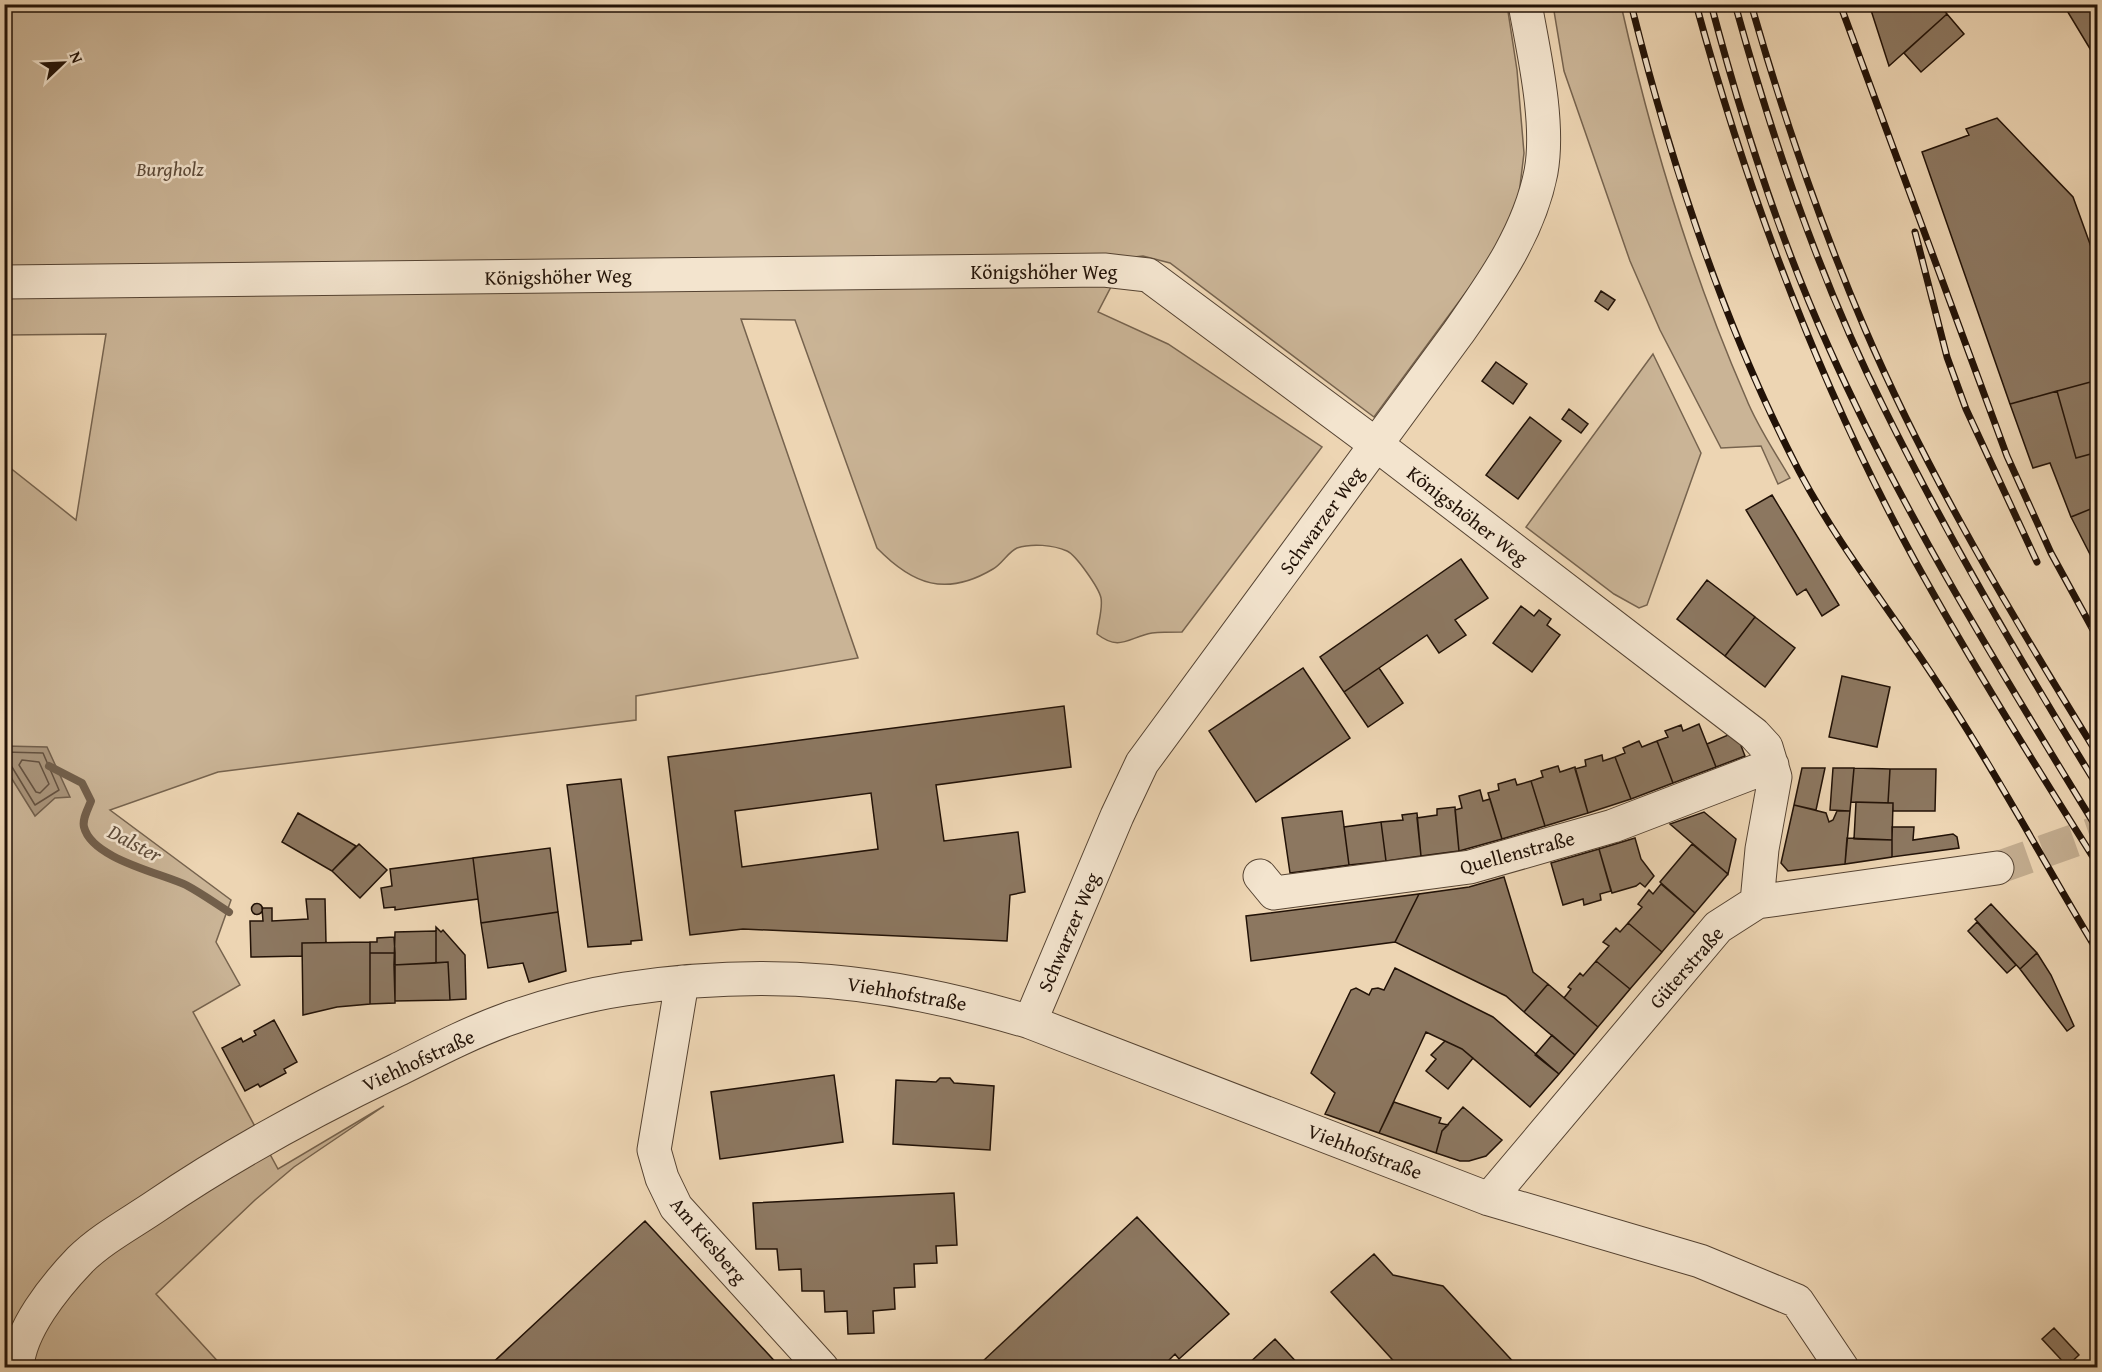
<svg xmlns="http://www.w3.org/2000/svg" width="2102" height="1372" viewBox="0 0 2102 1372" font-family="'Gentium Book Plus',serif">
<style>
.green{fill:#cab496;stroke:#76634e;stroke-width:1.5}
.water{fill:#a89379;stroke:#725f4b;stroke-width:1.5}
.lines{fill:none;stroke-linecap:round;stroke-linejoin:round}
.shore{stroke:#655240;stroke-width:1.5}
.stream{stroke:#725f4b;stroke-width:8}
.building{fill:#8c7760;stroke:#221207;stroke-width:1.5;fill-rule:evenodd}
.minor-tunnel{stroke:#c4ae91;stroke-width:33;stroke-dasharray:33 16;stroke-linecap:butt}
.minor-casing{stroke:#554332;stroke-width:35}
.minor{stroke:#f3e4ce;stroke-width:33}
.rail-casing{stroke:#221207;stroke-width:7}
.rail{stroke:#f3e4ce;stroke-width:4.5;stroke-dasharray:14;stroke-linecap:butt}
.labels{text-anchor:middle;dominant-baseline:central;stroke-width:5;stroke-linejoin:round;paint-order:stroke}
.park-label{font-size:20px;font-style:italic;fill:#5d4b39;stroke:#f3e4ce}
.street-label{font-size:20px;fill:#221207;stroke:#f3e4ce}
.water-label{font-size:21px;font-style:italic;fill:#5e4c3a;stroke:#f3e4ce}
</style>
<rect width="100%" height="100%" fill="#edd5b3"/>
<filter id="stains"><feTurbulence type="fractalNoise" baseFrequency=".00333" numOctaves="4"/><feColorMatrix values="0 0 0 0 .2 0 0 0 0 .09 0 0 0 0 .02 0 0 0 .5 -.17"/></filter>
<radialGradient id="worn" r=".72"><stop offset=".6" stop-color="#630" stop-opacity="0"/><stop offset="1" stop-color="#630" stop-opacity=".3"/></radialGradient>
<!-- green -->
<path class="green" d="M 5,5 L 1507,5 L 1517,70 L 1524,153 L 1519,194 L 1504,232 L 1483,269 L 1374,417 L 1170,263 L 1143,256 L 1126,258 L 1098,312 L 1168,344 L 1322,447 L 1182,632 C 1172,632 1162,632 1152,633 C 1129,637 1120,652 1097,634 C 1098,624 1103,608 1101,598 C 1099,588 1076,555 1067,551 C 1053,545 1032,543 1017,548 C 1008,552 1002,564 993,569 C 946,597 913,585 877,548 L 795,320 L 741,319 L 858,658 L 636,696 L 636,720 L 218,772 L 110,810 L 231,900 L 216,942 L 240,985 L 193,1012 L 278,1169 L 384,1106 L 294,1167 L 255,1200 L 156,1294 L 223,1367 L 5,1367 L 4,463 L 76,520 L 106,334 L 5,335 Z
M 1553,5 L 1621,5 C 1651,138 1691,272 1746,398 C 1757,426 1775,452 1790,478 L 1778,484 L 1761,446 L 1721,448 L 1660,330 L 1630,261 L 1564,71 Z
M 1653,354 L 1701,453 L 1647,605 L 1639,608 L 1614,594 L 1526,527 Z"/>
<!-- water -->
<path class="water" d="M 5,746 L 47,747 L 70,797 L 55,798 L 35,816 L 7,771 Z"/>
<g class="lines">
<!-- shore -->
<path class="shore" d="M 4,752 L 43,753 L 59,790 L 35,805 L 12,767 L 4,765
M 22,760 L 39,762 L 49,784 L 40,793 L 36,792 L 19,765 Z"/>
<!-- stream -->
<path class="stream" d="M 49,766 L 82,783 L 91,801 C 88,809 82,819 84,827 C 92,859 161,873 186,885 C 201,893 215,903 229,912"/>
</g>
<!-- building -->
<path class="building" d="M 1869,4 L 1939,4 L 1947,14 L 1889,66 Z
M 2063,4 L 2098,4 L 2098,62 Z
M 1947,14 L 1964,34 L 1921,72 L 1904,53 Z
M 1997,118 L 2073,197 L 2098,266 L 2098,380 L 2010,404 L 1922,152 L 1969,135 L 1966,129 Z
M 1601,291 L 1615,300 L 1608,310 L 1595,301 Z
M 1496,362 L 1527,384 L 1513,404 L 1482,381 Z
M 2098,380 L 2098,452 L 2076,458 L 2057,391 Z
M 2057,391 L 2076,458 L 2098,452 L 2098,506 L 2071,517 L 2050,463 L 2033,468 L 2010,404 Z
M 1569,409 L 1588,424 L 1581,433 L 1562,419 Z
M 1530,417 L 1561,441 L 1518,499 L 1486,475 Z
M 1772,495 L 1839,605 L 1822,616 L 1806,589 L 1797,595 L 1746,510 Z
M 2098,506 L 2098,570 L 2071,517 Z
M 1461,559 L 1488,598 L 1455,620 L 1466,635 L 1439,653 L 1427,635 L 1344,692 L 1320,657 Z
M 1707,580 L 1755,617 L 1725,656 L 1677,619 Z
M 1521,606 L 1534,616 L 1539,610 L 1551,619 L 1547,625 L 1560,635 L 1532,672 L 1493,643 Z
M 1755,617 L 1795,648 L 1765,687 L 1725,656 Z
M 1303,668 L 1350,738 L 1256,802 L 1209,731 Z
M 1379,668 L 1403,703 L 1368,727 L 1344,692 Z
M 1842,676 L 1890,687 L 1877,747 L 1829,737 Z
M 1064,706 L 1071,767 L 936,785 L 944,841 L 1018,832 L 1025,892 L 1010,895 L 1007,941 L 743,929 L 690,935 L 668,757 ZM 871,793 L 878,849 L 742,867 L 735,811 Z
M 1699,724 L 1716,767 L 1673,783 L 1657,741 L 1668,737 L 1665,731 L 1681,725 L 1683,731 Z
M 1728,735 L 1740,743 L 1745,756 L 1716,767 L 1707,744 Z
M 1639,741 L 1642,747 L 1657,741 L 1673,783 L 1631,799 L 1615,757 L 1625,753 L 1623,748 Z
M 1602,755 L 1603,761 L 1615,757 L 1631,799 L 1588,813 L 1575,769 L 1586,766 L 1585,760 Z
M 1558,766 L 1560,772 L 1575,767 L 1588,813 L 1545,826 L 1531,781 L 1543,777 L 1541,771 Z
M 1802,768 L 1825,768 L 1816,810 L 1794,805 Z
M 1833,768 L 1854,768 L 1850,811 L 1830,810 Z
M 1854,768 L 1890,769 L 1888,803 L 1851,802 Z
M 1890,769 L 1936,769 L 1935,811 L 1893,811 L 1893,803 L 1888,803 Z
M 621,779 L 642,940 L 631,941 L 631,944 L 588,947 L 567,785 Z
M 1515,779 L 1517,785 L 1531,781 L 1545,826 L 1502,839 L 1488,793 L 1499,790 L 1498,784 Z
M 1480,790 L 1483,801 L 1490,799 L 1502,839 L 1459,851 L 1455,810 L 1462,808 L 1459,796 Z
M 1856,802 L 1893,803 L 1892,840 L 1854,839 Z
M 1794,805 L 1826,813 L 1829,822 L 1833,820 L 1837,811 L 1850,811 L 1845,864 L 1788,871 L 1781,863 Z
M 1455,807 L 1459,851 L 1421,856 L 1417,818 L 1437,815 L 1437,809 Z
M 1342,811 L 1349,865 L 1290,873 L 1282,818 Z
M 1704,812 L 1736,839 L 1728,874 L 1670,824 Z
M 298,813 L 356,846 L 332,871 L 282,842 Z
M 1417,813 L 1421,856 L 1386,861 L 1381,822 L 1403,820 L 1402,815 Z
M 1381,822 L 1386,861 L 1349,865 L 1344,827 Z
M 1892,827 L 1914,827 L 1913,840 L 1953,834 L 1957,837 L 1959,848 L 1892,857 Z
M 1635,838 L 1641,859 L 1654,876 L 1645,887 L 1640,883 L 1636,886 L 1612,893 L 1599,849 Z
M 1847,838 L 1892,840 L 1892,857 L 1845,864 Z
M 359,844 L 387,870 L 360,898 L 332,871 Z
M 1692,844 L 1728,874 L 1695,913 L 1660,882 Z
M 550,848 L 558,912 L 481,923 L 473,858 Z
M 1599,849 L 1611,891 L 1600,894 L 1601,900 L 1584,905 L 1583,899 L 1563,905 L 1551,863 Z
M 473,858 L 478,899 L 395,910 L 395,907 L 384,908 L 381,888 L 392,886 L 390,869 Z
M 1504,877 L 1533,972 L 1548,984 L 1524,1012 L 1506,996 L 1395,942 L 1419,894 L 1469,887 Z
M 1661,884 L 1695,913 L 1662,952 L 1628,923 L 1642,907 L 1638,904 L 1649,890 L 1653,894 Z
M 1419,894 L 1395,942 L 1251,961 L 1246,916 Z
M 306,899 L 325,899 L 326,943 L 302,943 L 302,956 L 251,957 L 250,921 L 263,921 L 262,908 L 272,908 L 272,921 L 308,919 Z
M251.5 909a5.5 5.5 0 1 1 11 0a5.5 5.5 0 1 1-11 0Z
M 1991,904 L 2037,953 L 2020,969 L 1975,919 Z
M 558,912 L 566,971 L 529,982 L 523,963 L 488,968 L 481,923 Z
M 1977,922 L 2016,965 L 2007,973 L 1968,931 Z
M 1628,923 L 1662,952 L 1630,989 L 1596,961 L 1609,946 L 1603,942 L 1616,928 L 1620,932 Z
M 436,927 L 441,932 L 443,930 L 465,955 L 466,999 L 450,1000 L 448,962 L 436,963 Z
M 436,931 L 436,963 L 394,965 L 395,932 Z
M 394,937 L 395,953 L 370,953 L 370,942 L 377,942 L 377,938 Z
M 370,942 L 370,1004 L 337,1007 L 303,1015 L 302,943 Z
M 370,953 L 395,953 L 395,1003 L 370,1004 Z
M 2037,953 L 2051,975 L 2074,1026 L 2067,1031 L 2020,969 Z
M 1596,961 L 1630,989 L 1598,1027 L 1564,998 L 1571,989 L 1568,987 L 1580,973 L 1583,976 Z
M 448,962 L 450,1000 L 395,1001 L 394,965 Z
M 1395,968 L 1493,1017 L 1559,1074 L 1530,1107 L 1462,1049 L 1426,1032 L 1379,1133 L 1325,1114 L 1335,1093 L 1311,1073 L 1351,990 L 1356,988 L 1369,995 L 1372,989 L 1378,988 L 1384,990 Z
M 1548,984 L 1598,1027 L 1575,1055 L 1524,1012 Z
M 274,1020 L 297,1062 L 284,1069 L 286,1073 L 260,1087 L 258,1084 L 245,1091 L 222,1048 L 241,1038 L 243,1042 L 256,1035 L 254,1031 Z
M 1552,1035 L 1575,1055 L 1559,1074 L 1535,1055 Z
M 1445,1041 L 1462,1049 L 1473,1058 L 1448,1089 L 1426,1071 L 1436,1059 L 1431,1055 Z
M 834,1075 L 843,1142 L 720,1159 L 711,1092 Z
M 940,1078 L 950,1078 L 954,1083 L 994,1086 L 990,1150 L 893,1144 L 896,1080 L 936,1082 Z
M 1394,1102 L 1441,1118 L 1439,1123 L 1448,1125 L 1442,1131 L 1436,1153 L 1379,1133 Z
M 1463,1107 L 1502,1140 L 1486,1156 L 1469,1161 L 1460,1161 L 1436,1153 L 1442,1131 Z
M 954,1193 L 957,1245 L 936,1246 L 937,1263 L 914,1264 L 915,1287 L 894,1288 L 895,1309 L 873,1311 L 874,1333 L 848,1334 L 847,1311 L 825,1312 L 824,1291 L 802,1291 L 801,1269 L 779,1270 L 777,1249 L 756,1249 L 753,1203 Z
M 1137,1217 L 1229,1314 L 1179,1359 L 1175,1354 L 1161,1368 L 989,1368 L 983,1361 Z
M 645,1221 L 781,1368 L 487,1368 Z
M 1374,1254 L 1393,1275 L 1443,1286 L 1519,1368 L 1400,1368 L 1331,1292 Z
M 2054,1328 L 2079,1355 L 2067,1366 L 2042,1339 Z
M 1275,1339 L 1302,1368 L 1244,1368 Z"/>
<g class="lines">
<!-- minor-tunnel -->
<path class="minor-tunnel" d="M 1997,868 L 2098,832"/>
<defs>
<path id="minor" d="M 4,282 L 1104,270 L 1148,275 L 1390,455 L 1754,734 L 1766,747 L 1775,777 L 1762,849 L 1757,902
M 1260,876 L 1274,893 L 1470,867 L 1613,826 L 1772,765
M 682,982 L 654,1150 L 662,1178 L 676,1207 L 822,1368
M 1030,1022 L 1117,816 L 1142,763 L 1458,333 C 1493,283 1529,233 1541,172 C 1550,123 1534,54 1525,4
M 1489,1199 L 1718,927 L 1757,902 L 1997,868
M 17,1368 C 19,1330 55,1286 80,1260 C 101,1239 131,1223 156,1206 C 232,1154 314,1110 397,1070 C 433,1052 469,1033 508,1019 C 545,1006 585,995 625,989 C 772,967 889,980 1030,1022 L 1489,1199 L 1700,1261 L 1797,1301 L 1842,1368"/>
</defs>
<!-- minor casing -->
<use href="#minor" class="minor-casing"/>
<!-- minor -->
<use href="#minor" class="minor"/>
<defs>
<path id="rail" d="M 1631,4 C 1671,164 1723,325 1799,471 C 1840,549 1895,616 1942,690 C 1998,775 2045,865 2098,952
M 1696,4 C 1749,198 1819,385 1915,561 C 1972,664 2035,765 2098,865
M 1711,4 C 1742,121 1779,238 1829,348 C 1904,516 2002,673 2098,830
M 1735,4 C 1773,142 1820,280 1884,408 C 1948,538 2022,664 2098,787
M 1751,4 C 1783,115 1820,224 1865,329 C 1927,474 2015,621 2098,755
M 1840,4 L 2007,456 L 2051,553 L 2098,639
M 1915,232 L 1947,357 L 1966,409 L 2037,562"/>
</defs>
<!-- rail casing -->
<use href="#rail" class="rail-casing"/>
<!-- rail -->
<use href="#rail" class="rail"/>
</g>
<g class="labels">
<!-- park labels -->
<g class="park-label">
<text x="170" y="168">Burgholz</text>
</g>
<!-- street labels -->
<g class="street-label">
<text x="1044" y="271">Königshöher Weg</text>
<text transform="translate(558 276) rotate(-1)">Königshöher Weg</text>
<text transform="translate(1468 515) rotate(38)">Königshöher Weg</text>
<text transform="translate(1321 520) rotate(-54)">Schwarzer Weg</text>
<text transform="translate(1517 852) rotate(-15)">Quellenstraße</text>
<text transform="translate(1068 932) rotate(-67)">Schwarzer Weg</text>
<text transform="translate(1686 967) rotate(-49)">Güterstraße</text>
<text transform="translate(907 993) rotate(10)">Viehhofstraße</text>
<text transform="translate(418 1060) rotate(-25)">Viehhofstraße</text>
<text transform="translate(1365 1151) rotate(21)">Viehhofstraße</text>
<text transform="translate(709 1240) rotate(50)">Am Kiesberg</text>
</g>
<!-- water labels -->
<g class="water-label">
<text transform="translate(135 843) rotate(28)">Dalster</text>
</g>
</g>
<!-- margin -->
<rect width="2102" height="1372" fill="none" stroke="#edd5b3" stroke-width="24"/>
<rect x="6" y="6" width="2090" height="1360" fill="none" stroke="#221207" stroke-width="3"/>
<rect x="12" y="12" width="2078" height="1348" fill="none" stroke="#221207" stroke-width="1.5"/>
<!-- north arrow -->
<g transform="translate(63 63) rotate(67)" stroke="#f3e4ce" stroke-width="4.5" paint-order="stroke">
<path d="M0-4.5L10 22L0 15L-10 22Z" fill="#221207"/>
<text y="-9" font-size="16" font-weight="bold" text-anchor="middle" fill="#221207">N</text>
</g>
<rect width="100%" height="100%" filter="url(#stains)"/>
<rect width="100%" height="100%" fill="url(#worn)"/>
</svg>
